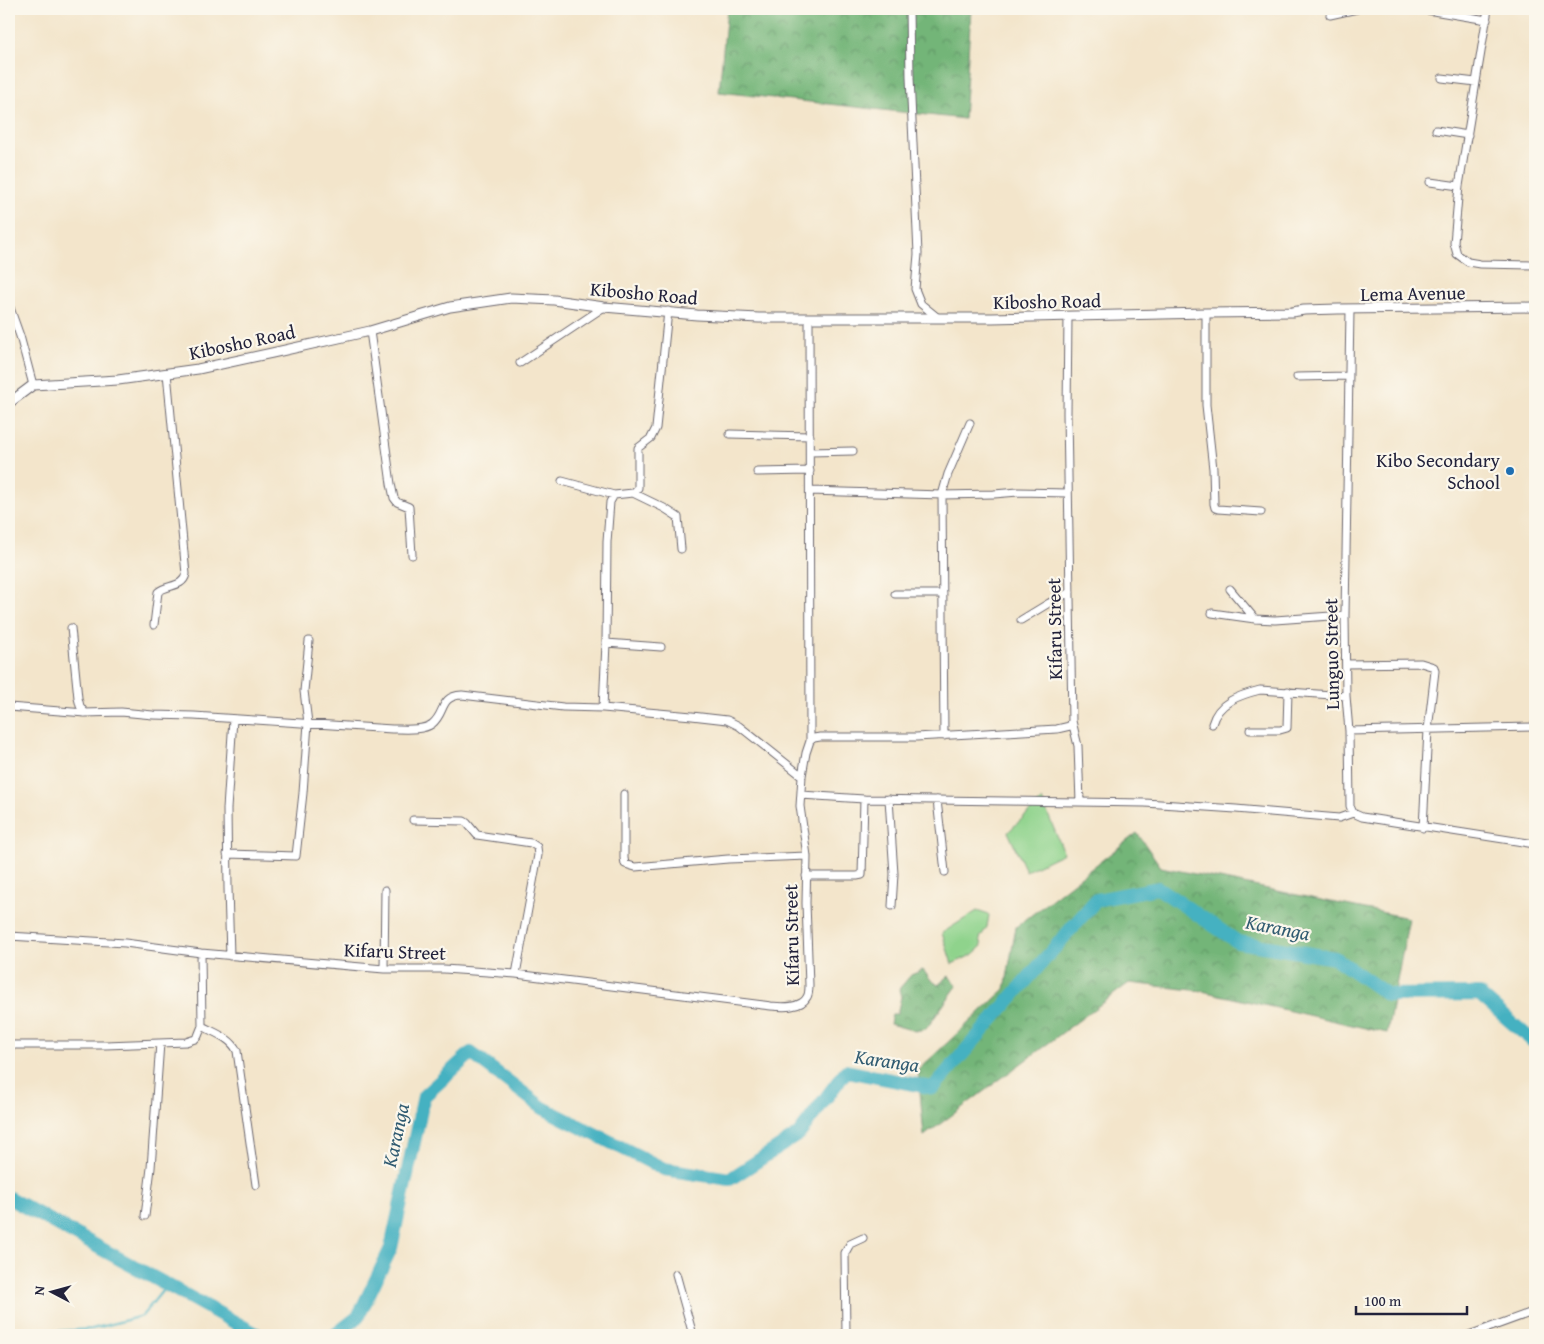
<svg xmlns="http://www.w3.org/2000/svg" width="1544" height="1344" viewBox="0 0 1544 1344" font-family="'Gentium Book Plus',serif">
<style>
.grass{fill:#8fd38c;stroke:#587a64}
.forest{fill:url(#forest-crowns);stroke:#4a6c5a}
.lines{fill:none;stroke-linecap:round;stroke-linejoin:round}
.stream{stroke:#44b1c1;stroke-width:2.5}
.river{stroke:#44b1c1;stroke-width:14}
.minor-casing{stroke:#6b666d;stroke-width:9}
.secondary-casing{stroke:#6b666d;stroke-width:11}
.minor{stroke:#fff;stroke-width:7}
.secondary{stroke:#fff;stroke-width:9}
.poi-dot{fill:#1f6fb2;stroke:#fbf7ec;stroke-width:2}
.labels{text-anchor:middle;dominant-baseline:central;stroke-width:4.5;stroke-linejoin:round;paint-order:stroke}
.street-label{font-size:19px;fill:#22223b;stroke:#fbf7ec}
.poi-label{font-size:19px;fill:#22223b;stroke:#fbf7ec;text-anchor:end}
.water-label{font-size:20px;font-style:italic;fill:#305b71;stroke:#fbf7ec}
</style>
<defs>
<pattern id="forest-crowns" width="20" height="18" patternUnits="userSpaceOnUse" patternTransform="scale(1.25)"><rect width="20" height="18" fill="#73b578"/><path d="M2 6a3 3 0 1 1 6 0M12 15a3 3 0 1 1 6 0" fill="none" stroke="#5e9364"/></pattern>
</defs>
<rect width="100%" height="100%" fill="#fbf7ec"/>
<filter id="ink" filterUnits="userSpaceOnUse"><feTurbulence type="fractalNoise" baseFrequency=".02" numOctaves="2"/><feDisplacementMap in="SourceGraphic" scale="10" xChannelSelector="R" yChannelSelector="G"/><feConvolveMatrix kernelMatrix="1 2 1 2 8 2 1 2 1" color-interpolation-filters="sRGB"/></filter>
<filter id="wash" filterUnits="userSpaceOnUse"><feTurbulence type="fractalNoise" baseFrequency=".0096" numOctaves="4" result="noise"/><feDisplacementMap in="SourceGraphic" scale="20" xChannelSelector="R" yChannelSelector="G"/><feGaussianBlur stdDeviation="1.12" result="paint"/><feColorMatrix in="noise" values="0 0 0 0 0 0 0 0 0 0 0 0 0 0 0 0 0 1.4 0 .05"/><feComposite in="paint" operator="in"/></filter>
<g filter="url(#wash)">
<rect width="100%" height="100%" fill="#f3e5cb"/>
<!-- grass -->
<path class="grass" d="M 1042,800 L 1064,853 L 1026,871 L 1008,832 Z
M 977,911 L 989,915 L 987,927 L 980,938 L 982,946 L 972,955 L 952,964 L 942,933 Z"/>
<!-- forest -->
<path class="forest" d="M 727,9 L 971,9 L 964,119 L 719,92 Z
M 1137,833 L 1161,867 L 1409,918 L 1387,1033 L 1202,991 L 1129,983 L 924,1136 L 918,1070 L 1005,989 L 1016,927 Z
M 923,970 L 930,979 L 938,985 L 949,976 L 957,986 L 926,1029 L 915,1031 L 890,1024 L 892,1014 L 897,1014 L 901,997 L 899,989 L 911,975 Z"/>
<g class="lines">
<!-- stream -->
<path class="stream" d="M 47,1335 L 47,1332 L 92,1329 L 142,1316 L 167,1285"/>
<!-- river -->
<path class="river" d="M 9,1198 L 258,1335
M 335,1335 L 358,1317 L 391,1248 L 424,1096 L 471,1053 L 543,1108 L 664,1169 L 730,1179 L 799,1134 L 846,1071 L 933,1088 L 1096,900 L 1158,888 L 1238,942 L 1335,958 L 1388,995 L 1479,994 L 1535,1043"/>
</g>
</g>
<g filter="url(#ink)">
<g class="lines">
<defs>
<path id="minor" d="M 909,9 L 910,77 L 918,254 L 915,289 L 921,304 L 937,317
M 1421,9 L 1487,20
M 1488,9 L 1459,186 L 1454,243 L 1457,254 L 1468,262 L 1480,264 L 1535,265
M 1330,15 L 1357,9
M 1442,78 L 1476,82
M 1436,130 L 1468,135
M 1430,182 L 1459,186
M 9,305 L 20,336 L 33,385
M 1350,310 L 1345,615 L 1346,696 L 1349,731 L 1350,806 L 1353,813 L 1362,817 L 1535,844
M 1206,313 L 1206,405 L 1213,469 L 1214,504 L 1215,508 L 1218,509 L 1261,512
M 809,318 L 810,741
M 370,331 L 391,484 L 394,498 L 397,502 L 409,507 L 412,555
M 520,363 L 604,307
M 1297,377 L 1349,376
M 730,434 L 810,436
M 810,452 L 853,451
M 757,472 L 810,471
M 562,481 L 614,495
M 810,491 L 942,495 L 994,494 L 1018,492 L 1068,493
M 633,493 L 664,508 L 678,517 L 681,549
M 1230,589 L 1255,619
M 895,594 L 943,594
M 1212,613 L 1255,619 L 1275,620 L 1345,615
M 1021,620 L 1049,603 L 1070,592
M 154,625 L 158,592 C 167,584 183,588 186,574 L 167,373
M 71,628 L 78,698 L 80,706 L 85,713
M 606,643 L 661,647
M 1346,664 L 1421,663 L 1434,667 L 1435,671 L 1428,730 L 1423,828
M 9,707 L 85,713 L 121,712 L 153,715 L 194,716 L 392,729 C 404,729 422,731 432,724 C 446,713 439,696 462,695 L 563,707 L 603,708 L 692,716 L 727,720 L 739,726 L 802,776
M 603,708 L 606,643 L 607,542 L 610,502 L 614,495 L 633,493 L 638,488 L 638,448 L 651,438 L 656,428 L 668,311
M 1072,721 L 1078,746 L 1080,802
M 1212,724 C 1218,702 1240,695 1260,690 L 1346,696
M 1250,730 L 1280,730 L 1287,728 L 1288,691
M 1349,731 L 1535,727
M 944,736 L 942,495 L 948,474 L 970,423
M 624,794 L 624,858 L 625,864 L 635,867 L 728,859 L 807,856
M 801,795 L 864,799
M 889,799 L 894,874 L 892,906
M 937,800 L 945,872
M 413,820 L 464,821 L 467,823 L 477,835 L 531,843 L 537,847 L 538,855 L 516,974
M 227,854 L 296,856 L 303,793 L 308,723 L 304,691 L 309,641
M 806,876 L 857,876 L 862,875 L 864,799 L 1145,803 L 1236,809 L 1339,818 L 1353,813
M 9,936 L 125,943 L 201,953 L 384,969 L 444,969 L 516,974 L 771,1006 C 781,1007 801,1009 807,997 C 809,994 809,988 809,985 L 806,903 L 807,856 L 800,806 L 802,776 L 806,753 L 810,741 L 814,738 L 820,737 L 916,737 L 1057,729 L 1070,726 L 1072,721 L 1067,413 L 1068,316
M 230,956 L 228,888 L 227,809 L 233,719
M 384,969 L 385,890
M 202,1026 C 215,1033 231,1038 237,1051 L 256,1185
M 9,1045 L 106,1045 L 186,1042 L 195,1039 L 198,1036 L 202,1026 L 201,953
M 145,1216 L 151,1168 L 160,1043
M 676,1274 L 693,1335
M 846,1335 L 845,1253 L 850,1244 L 863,1238
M 1469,1335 L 1535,1311"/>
<path id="secondary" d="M 9,403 L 33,385 L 118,380 L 198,369 L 272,353 L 370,331 L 450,307 L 511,298 L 554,300 L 604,307 L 697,315 L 759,318 L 992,318 L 1206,313 L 1292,312 L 1304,310 L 1338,309 L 1535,307"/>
</defs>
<!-- minor casing -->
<use href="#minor" class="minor-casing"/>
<!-- secondary casing -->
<use href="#secondary" class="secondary-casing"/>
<!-- minor -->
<use href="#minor" class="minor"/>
<!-- secondary -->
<use href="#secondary" class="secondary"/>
</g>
</g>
<!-- markers -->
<circle class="poi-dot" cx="1510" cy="471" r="5"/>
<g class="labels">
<!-- street labels -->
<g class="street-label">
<text transform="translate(644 293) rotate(5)">Kibosho Road</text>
<text transform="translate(1413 293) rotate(-1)">Lema Avenue</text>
<text transform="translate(1047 301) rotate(-1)">Kibosho Road</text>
<text transform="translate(242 342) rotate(-12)">Kibosho Road</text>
<text transform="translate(1054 629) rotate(-91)">Kifaru Street</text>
<text transform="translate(1331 654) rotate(-91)">Lunguo Street</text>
<text transform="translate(791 935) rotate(-91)">Kifaru Street</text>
<text transform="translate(395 951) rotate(2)">Kifaru Street</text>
</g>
<!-- poi labels -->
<g class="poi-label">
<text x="1500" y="460">Kibo Secondary<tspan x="1500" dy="22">School</tspan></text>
</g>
<!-- water labels -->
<g class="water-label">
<text transform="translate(1278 927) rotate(11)">Karanga</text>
<text transform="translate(887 1060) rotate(8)">Karanga</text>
<text transform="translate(395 1135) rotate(-78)">Karanga</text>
</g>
</g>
<!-- margin -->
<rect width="1544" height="1344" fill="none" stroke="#fbf7ec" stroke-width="30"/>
<!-- north arrow -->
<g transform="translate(52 1292) rotate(276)" stroke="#fbf7ec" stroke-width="4" paint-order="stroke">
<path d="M0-4L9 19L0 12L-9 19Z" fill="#22223b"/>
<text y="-8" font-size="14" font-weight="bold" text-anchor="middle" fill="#22223b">N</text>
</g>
<!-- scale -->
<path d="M1356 1306v8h111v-8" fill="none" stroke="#22223b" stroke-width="2.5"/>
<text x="1364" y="1306" font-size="15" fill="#22223b" stroke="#fbf7ec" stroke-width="4" paint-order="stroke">100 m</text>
</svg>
